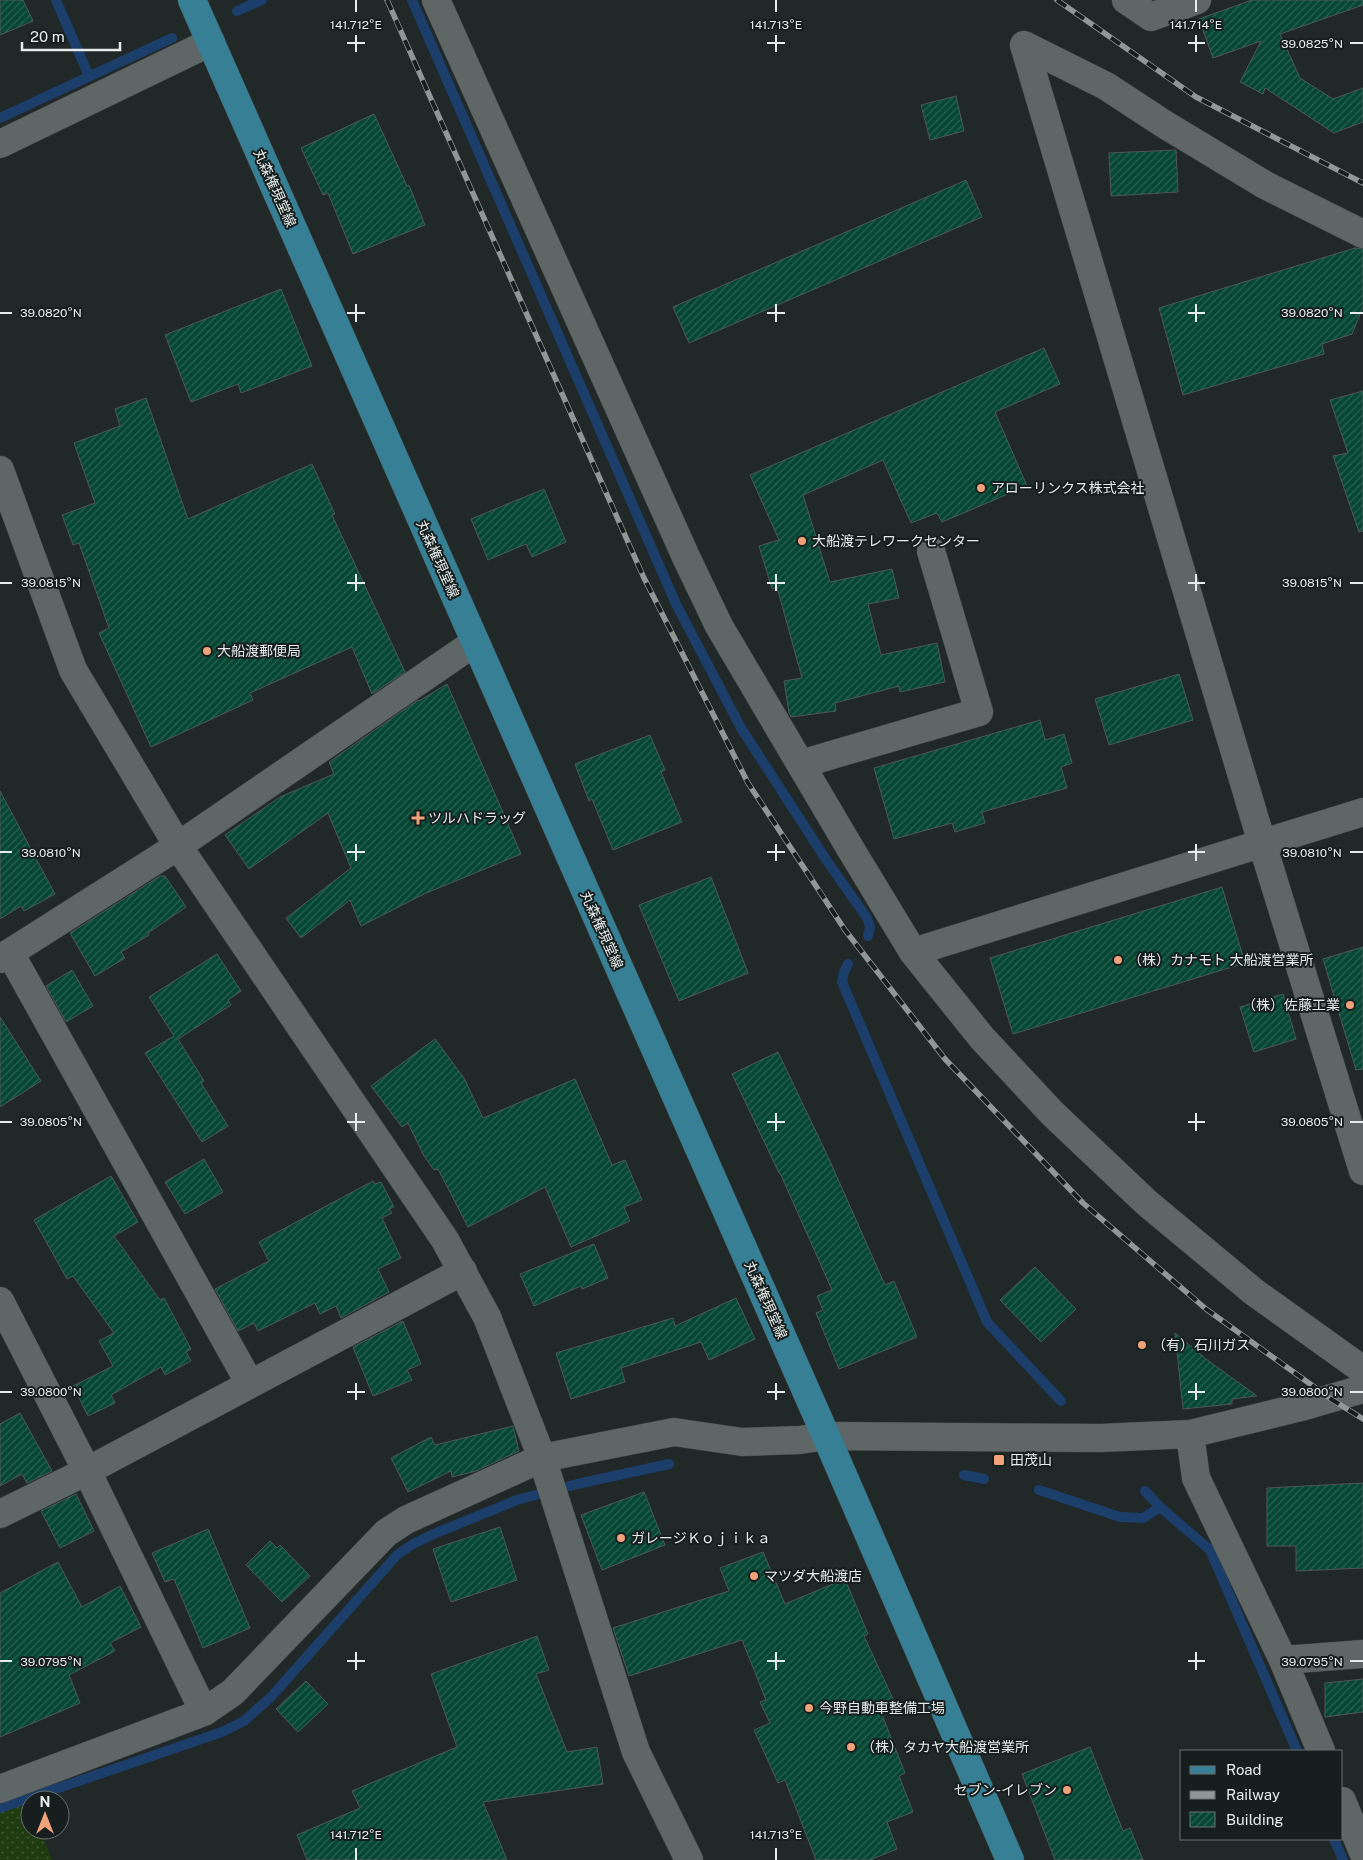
<svg xmlns="http://www.w3.org/2000/svg" width="1363" height="1860" viewBox="0 0 1363 1860" font-family="'Public Sans','Noto Sans JP',sans-serif">
<style>
.park{fill:url(#park-dots)}
.lines{fill:none;stroke-linecap:round;stroke-linejoin:round}
.stream{stroke:#1c3e6b;stroke-width:10}
.building{fill:url(#building-hatch);stroke:#505754}
.minor-casing{stroke:#3f4545;stroke-width:29}
.major-casing{stroke:#3f4545;stroke-width:29}
.minor{stroke:#5e6666;stroke-width:28}
.major{stroke:#377f95;stroke-width:28}
.rail-casing{stroke:#919797;stroke-width:5.5}
.rail{stroke:#171e1e;stroke-width:4;stroke-dasharray:11;stroke-linecap:butt}
.ticks{fill:none;stroke:#e6ebeb;stroke-width:2}
.poi-dot{fill:#f0a27a;stroke:#171e1e;stroke-width:2}
.labels{text-anchor:middle;dominant-baseline:central;stroke-width:4;stroke-linejoin:round;paint-order:stroke}
.street-label{font-size:14px;fill:#e6ebeb;stroke:#171e1e}
.poi-label{font-size:14px;fill:#e6ebeb;stroke:#171e1e;text-anchor:start}
.ticks-label{font-size:12px;text-anchor:middle;fill:#e6ebeb;stroke:#171e1e;stroke-width:4;stroke-linejoin:round;paint-order:stroke}
</style>
<defs>
<pattern id="park-dots" width="8" height="8" patternUnits="userSpaceOnUse" patternTransform="scale(1.25)"><rect width="8" height="8" fill="#1e3c10"/><path d="M2 2h.1M6 6h.1" fill="none" stroke="#3f5833" stroke-width="1.8" stroke-linecap="round"/></pattern>
<pattern id="building-hatch" width="6" height="6" patternUnits="userSpaceOnUse" patternTransform="scale(1.25)"><rect width="6" height="6" fill="#064734"/><path d="M-1 1l2-2M0 6l6-6M5 7l2-2" fill="none" stroke="#2a6252"/></pattern>
</defs>
<rect width="100%" height="100%" fill="#202828"/>
<!-- park -->
<path class="park" d="M 28,1800 L 30,1805 L 30,1830 L 40,1830 L 52,1860 L 0,1860 L 0,1811 Z"/>
<g class="lines">
<!-- stream -->
<path class="stream" d="M 56,0 L 89,76
M 412,0 L 676,604 L 741,728 L 827,861 L 867,918 L 870,927 L 868,936
M 237,11 L 262,0
M 0,118 L 172,38
M 848,964 L 844,972 L 842,982 L 987,1322 L 1061,1401
M 964,1475 L 984,1479
M 1039,1490 L 1120,1517 L 1143,1518 L 1160,1507
M 1145,1491 L 1160,1507 L 1210,1550 L 1297,1751
M 0,1808 L 222,1732 L 244,1721 L 271,1697 L 397,1555 L 413,1544 L 436,1533 L 517,1500 L 577,1484 L 669,1464
M 1334,1839 L 1343,1860"/>
</g>
<!-- building -->
<path class="building" d="M 0,0 L 23,0 L 33,21 L 0,35 Z
M 1252,0 L 1363,0 L 1363,5 L 1280,34 L 1300,78 L 1333,99 L 1363,88 L 1363,122 L 1334,133 L 1265,88 L 1263,94 L 1240,82 L 1261,41 L 1213,58 L 1199,19 Z
M 956,96 L 964,131 L 930,140 L 921,105 Z
M 374,114 L 407,186 L 409,185 L 425,225 L 353,254 L 328,193 L 323,195 L 301,148 Z
M 1176,150 L 1178,192 L 1111,196 L 1109,153 Z
M 966,180 L 982,217 L 689,343 L 673,307 Z
M 1355,248 L 1363,249 L 1363,307 L 1352,334 L 1322,344 L 1324,354 L 1183,395 L 1159,308 Z
M 281,289 L 312,366 L 241,393 L 238,384 L 191,402 L 165,335 Z
M 1044,348 L 1060,384 L 995,412 L 1027,486 L 942,522 L 937,513 L 911,523 L 883,460 L 803,495 L 830,582 L 892,569 L 899,598 L 868,604 L 881,655 L 937,643 L 945,682 L 900,692 L 899,686 L 835,703 L 836,711 L 791,717 L 789,713 L 784,681 L 802,678 L 777,587 L 772,589 L 759,546 L 779,540 L 750,475 Z
M 1363,391 L 1363,531 L 1359,532 L 1333,456 L 1348,453 L 1330,400 Z
M 146,398 L 188,519 L 312,464 L 335,514 L 332,515 L 405,672 L 372,694 L 352,647 L 250,693 L 253,700 L 151,747 L 99,633 L 109,628 L 79,543 L 73,545 L 62,515 L 95,503 L 74,443 L 120,426 L 115,409 Z
M 544,489 L 566,542 L 532,557 L 526,544 L 488,560 L 471,519 Z
M 1179,674 L 1193,720 L 1109,745 L 1095,699 Z
M 447,684 L 521,854 L 424,894 L 361,926 L 350,900 L 301,938 L 286,918 L 351,868 L 328,813 L 249,869 L 225,835 L 280,797 L 334,774 L 329,762 L 418,700 L 419,701 Z
M 1040,720 L 1045,740 L 1064,734 L 1072,763 L 1061,767 L 1067,788 L 982,812 L 985,823 L 955,832 L 952,823 L 894,839 L 874,768 Z
M 650,735 L 665,770 L 661,772 L 682,822 L 613,850 L 592,799 L 589,801 L 575,764 Z
M 0,791 L 55,894 L 24,911 L 21,906 L 0,919 Z
M 160,876 L 165,876 L 186,907 L 148,933 L 149,935 L 121,952 L 125,958 L 95,976 L 70,933 Z
M 711,877 L 748,973 L 679,1001 L 639,905 Z
M 1222,887 L 1245,963 L 1013,1034 L 990,958 Z
M 1363,947 L 1363,1069 L 1356,1070 L 1323,959 Z
M 217,954 L 241,991 L 228,1000 L 231,1005 L 178,1039 L 204,1081 L 201,1083 L 228,1126 L 202,1142 L 145,1053 L 174,1036 L 149,997 Z
M 72,970 L 93,1006 L 66,1022 L 46,986 Z
M 1283,994 L 1296,1039 L 1254,1052 L 1240,1007 Z
M 0,1017 L 41,1081 L 0,1107 Z
M 435,1039 L 464,1078 L 483,1118 L 575,1079 L 612,1165 L 625,1160 L 642,1200 L 624,1207 L 630,1221 L 571,1247 L 545,1187 L 468,1227 L 438,1169 L 434,1170 L 424,1156 L 408,1123 L 402,1127 L 371,1086 Z
M 778,1052 L 829,1159 L 885,1285 L 894,1281 L 917,1337 L 839,1369 L 816,1313 L 823,1310 L 817,1296 L 832,1290 L 780,1173 L 779,1173 L 732,1074 Z
M 204,1159 L 223,1192 L 185,1214 L 165,1182 Z
M 111,1176 L 138,1222 L 114,1236 L 160,1300 L 164,1298 L 191,1349 L 186,1352 L 191,1361 L 165,1375 L 161,1367 L 111,1395 L 115,1403 L 88,1416 L 73,1386 L 113,1366 L 99,1341 L 114,1333 L 73,1276 L 67,1279 L 34,1220 Z
M 373,1181 L 375,1184 L 381,1182 L 394,1207 L 389,1209 L 392,1213 L 382,1218 L 401,1258 L 378,1269 L 389,1292 L 341,1318 L 336,1306 L 320,1314 L 315,1303 L 258,1331 L 254,1323 L 238,1331 L 215,1289 L 269,1261 L 259,1242 Z
M 594,1244 L 608,1278 L 582,1289 L 581,1286 L 534,1306 L 520,1274 Z
M 1035,1267 L 1076,1309 L 1041,1342 L 1000,1300 Z
M 736,1298 L 755,1339 L 709,1360 L 701,1342 L 621,1368 L 625,1382 L 571,1399 L 556,1353 L 673,1318 L 675,1326 Z
M 403,1321 L 421,1364 L 407,1370 L 412,1380 L 373,1396 L 353,1347 Z
M 1175,1333 L 1206,1359 L 1257,1396 L 1232,1399 L 1232,1404 L 1183,1409 Z
M 20,1413 L 52,1471 L 27,1483 L 22,1474 L 0,1486 L 0,1424 Z
M 513,1426 L 519,1451 L 476,1471 L 452,1477 L 451,1471 L 408,1492 L 391,1458 L 431,1437 L 435,1445 Z
M 1363,1483 L 1363,1568 L 1296,1571 L 1296,1546 L 1267,1546 L 1267,1488 Z
M 644,1492 L 665,1545 L 602,1570 L 581,1515 Z
M 76,1494 L 94,1531 L 60,1548 L 41,1511 Z
M 500,1527 L 517,1580 L 451,1602 L 433,1549 Z
M 208,1529 L 250,1628 L 203,1648 L 174,1579 L 165,1582 L 152,1553 Z
M 270,1541 L 277,1548 L 280,1545 L 310,1576 L 282,1602 L 246,1565 Z
M 763,1552 L 785,1604 L 845,1579 L 868,1634 L 864,1636 L 894,1701 L 879,1707 L 905,1773 L 899,1776 L 913,1812 L 887,1822 L 897,1849 L 870,1860 L 816,1860 L 785,1780 L 778,1783 L 754,1730 L 770,1723 L 760,1702 L 766,1700 L 742,1640 L 629,1676 L 613,1628 L 729,1591 L 720,1568 Z
M 58,1562 L 82,1607 L 120,1586 L 141,1627 L 110,1643 L 115,1651 L 69,1675 L 80,1703 L 0,1737 L 0,1593 Z
M 537,1636 L 549,1670 L 536,1674 L 567,1752 L 597,1747 L 603,1784 L 483,1802 L 507,1860 L 307,1860 L 297,1835 L 360,1808 L 352,1791 L 457,1747 L 431,1674 Z
M 1363,1679 L 1363,1712 L 1325,1717 L 1325,1683 Z
M 306,1681 L 328,1704 L 298,1732 L 276,1709 Z
M 1090,1747 L 1123,1831 L 1130,1828 L 1143,1860 L 1055,1860 L 1022,1774 Z"/>
<g class="lines">
<defs>
<path id="minor" d="M 436,0 L 686,557 L 719,626 L 850,848 L 913,952 L 982,1038 L 1053,1114 L 1147,1203 L 1254,1292 L 1363,1370
M 1126,0 L 1151,17 L 1197,0
M 1024,45 L 1262,843 L 1363,1171
M 1024,45 L 1106,86 L 1164,124 L 1265,185 L 1363,234
M 0,144 L 211,42
M 0,470 L 73,670 L 178,846 L 445,1240 L 487,1317 L 542,1458 L 636,1752 L 689,1860
M 801,764 L 979,712 L 931,551
M 913,952 L 1363,812
M 10,953 L 250,1384
M 0,959 L 178,846 L 474,643
M 0,1301 L 87,1471 L 204,1712
M 1190,1434 L 1196,1478 L 1283,1660 L 1321,1751
M 0,1514 L 87,1471 L 463,1271
M 1283,1660 L 1363,1654
M 0,1789 L 204,1712 L 233,1692 L 386,1533 L 406,1520 L 542,1458 L 674,1432 L 742,1442 L 800,1440 L 826,1436 L 1101,1438 L 1190,1434 L 1301,1407 L 1363,1389
M 1342,1801 L 1363,1852"/>
<path id="major" d="M 192,0 L 826,1436 L 1010,1860"/>
</defs>
<!-- minor casing -->
<use href="#minor" class="minor-casing"/>
<!-- major casing -->
<use href="#major" class="major-casing"/>
<!-- minor -->
<use href="#minor" class="minor"/>
<!-- major -->
<use href="#major" class="major"/>
<defs>
<path id="rail" d="M 387,0 L 644,578 L 748,783 L 845,930 L 945,1059 L 1083,1203 L 1206,1309 L 1331,1399 L 1363,1419
M 1057,0 L 1196,97 L 1363,183"/>
</defs>
<!-- rail casing -->
<use href="#rail" class="rail-casing"/>
<!-- rail -->
<use href="#rail" class="rail"/>
</g>
<!-- ticks -->
<path class="ticks" d="M 356,0 L 356,12M 776,0 L 776,12M 1196,0 L 1196,12M 356,35 L 356,52M 776,35 L 776,52M 1196,35 L 1196,52M 347,43 L 365,43M 767,43 L 785,43M 1188,43 L 1205,43M 1350,43 L 1363,43M 356,304 L 356,322M 776,304 L 776,322M 1196,304 L 1196,322M 0,313 L 12,313M 347,313 L 365,313M 767,313 L 785,313M 1188,313 L 1205,313M 1350,313 L 1363,313M 356,574 L 356,591M 776,574 L 776,591M 1196,574 L 1196,591M 0,583 L 12,583M 347,583 L 365,583M 767,583 L 785,583M 1188,583 L 1205,583M 1350,583 L 1363,583M 356,844 L 356,861M 776,844 L 776,861M 1196,844 L 1196,861M 0,852 L 12,852M 347,852 L 365,852M 767,852 L 785,852M 1188,852 L 1205,852M 1350,852 L 1363,852M 356,1113 L 356,1131M 776,1113 L 776,1131M 1196,1113 L 1196,1131M 0,1122 L 12,1122M 347,1122 L 365,1122M 767,1122 L 785,1122M 1188,1122 L 1205,1122M 1350,1122 L 1363,1122M 356,1383 L 356,1400M 776,1383 L 776,1400M 1196,1383 L 1196,1400M 0,1392 L 12,1392M 347,1392 L 365,1392M 767,1392 L 785,1392M 1188,1392 L 1205,1392M 1350,1392 L 1363,1392M 356,1652 L 356,1670M 776,1652 L 776,1670M 1196,1652 L 1196,1670M 0,1661 L 12,1661M 347,1661 L 365,1661M 767,1661 L 785,1661M 1188,1661 L 1205,1661M 1350,1661 L 1363,1661M 356,1848 L 356,1860M 776,1848 L 776,1860"/>
<!-- markers -->
<g class="poi-dot">
<circle cx="981" cy="488" r="5"/>
<circle cx="802" cy="541" r="5"/>
<circle cx="207" cy="651" r="5"/>
<path d="M415.5 810.5h5v5h5v5h-5v5h-5v-5h-5v-5h5z"/>
<circle cx="1118" cy="960" r="5"/>
<circle cx="1350" cy="1005" r="5"/>
<circle cx="1142" cy="1345" r="5"/>
<rect x="993" y="1454" width="12" height="12" rx="2.5"/>
<circle cx="621" cy="1538" r="5"/>
<circle cx="754" cy="1576" r="5"/>
<circle cx="809" cy="1708" r="5"/>
<circle cx="851" cy="1747" r="5"/>
<circle cx="1067" cy="1790" r="5"/>
</g>
<g class="labels">
<!-- street labels -->
<g class="street-label">
<text transform="translate(275 188) rotate(66)">丸森権現堂線</text>
<text transform="translate(438 559) rotate(66)">丸森権現堂線</text>
<text transform="translate(602 930) rotate(66)">丸森権現堂線</text>
<text transform="translate(766 1300) rotate(66)">丸森権現堂線</text>
</g>
<!-- poi labels -->
<g class="poi-label">
<text x="991" y="488">アローリンクス株式会社</text>
<text x="812" y="541">大船渡テレワークセンター</text>
<text x="217" y="651">大船渡郵便局</text>
<text x="428" y="818">ツルハドラッグ</text>
<text x="1128" y="960">（株）カナモト 大船渡営業所</text>
<text x="1340" y="1005" text-anchor="end">（株）佐藤工業</text>
<text x="1152" y="1345">（有）石川ガス</text>
<text x="1010" y="1460">田茂山</text>
<text x="631" y="1538">ガレージＫｏｊｉｋａ</text>
<text x="764" y="1576">マツダ大船渡店</text>
<text x="819" y="1708">今野自動車整備工場</text>
<text x="861" y="1747">（株）タカヤ大船渡営業所</text>
<text x="1057" y="1790" text-anchor="end">セブン-イレブン</text>
</g>
</g>
<g class="ticks-label">
<text x="356" y="29">141.712°E</text>
<text x="776" y="29">141.713°E</text>
<text x="1196" y="29">141.714°E</text>
<text x="1312" y="48">39.0825°N</text>
<text x="51" y="317">39.0820°N</text>
<text x="1312" y="317">39.0820°N</text>
<text x="51" y="587">39.0815°N</text>
<text x="1312" y="587">39.0815°N</text>
<text x="51" y="857">39.0810°N</text>
<text x="1312" y="857">39.0810°N</text>
<text x="51" y="1126">39.0805°N</text>
<text x="1312" y="1126">39.0805°N</text>
<text x="51" y="1396">39.0800°N</text>
<text x="1312" y="1396">39.0800°N</text>
<text x="51" y="1666">39.0795°N</text>
<text x="1312" y="1666">39.0795°N</text>
<text x="356" y="1839">141.712°E</text>
<text x="776" y="1839">141.713°E</text>
</g>
<!-- legend -->
<rect x="1180" y="1750" width="162" height="90" fill="#171e1e" stroke="#6a7070"/>
<rect x="1190" y="1766" width="25" height="8" fill="#377f95" stroke="#6a7070"/>
<text x="1226" y="1775" font-size="15" fill="#e6ebeb">Road</text>
<rect x="1190" y="1791" width="25" height="8" fill="#919797" stroke="#6a7070"/>
<text x="1226" y="1800" font-size="15" fill="#e6ebeb">Railway</text>
<rect x="1190" y="1812" width="25" height="15" fill="url(#building-hatch)" stroke="#6a7070"/>
<text x="1226" y="1825" font-size="15" fill="#e6ebeb">Building</text>
<!-- north arrow -->
<g transform="translate(45 1815)"><circle r="24" fill="#171e1e" stroke="#6a7070"/>
<path d="M0-4L9 19L0 12L-9 19Z" fill="#f0a27a"/>
<text y="-8" font-size="14" font-weight="bold" text-anchor="middle" fill="#e6ebeb">N</text>
</g>
<!-- scale -->
<path d="M22 42v8h98v-8" fill="none" stroke="#e6ebeb" stroke-width="2.5"/>
<text x="30" y="42" font-size="15" fill="#e6ebeb" stroke="#171e1e" stroke-width="4" paint-order="stroke">20 m</text>
</svg>
